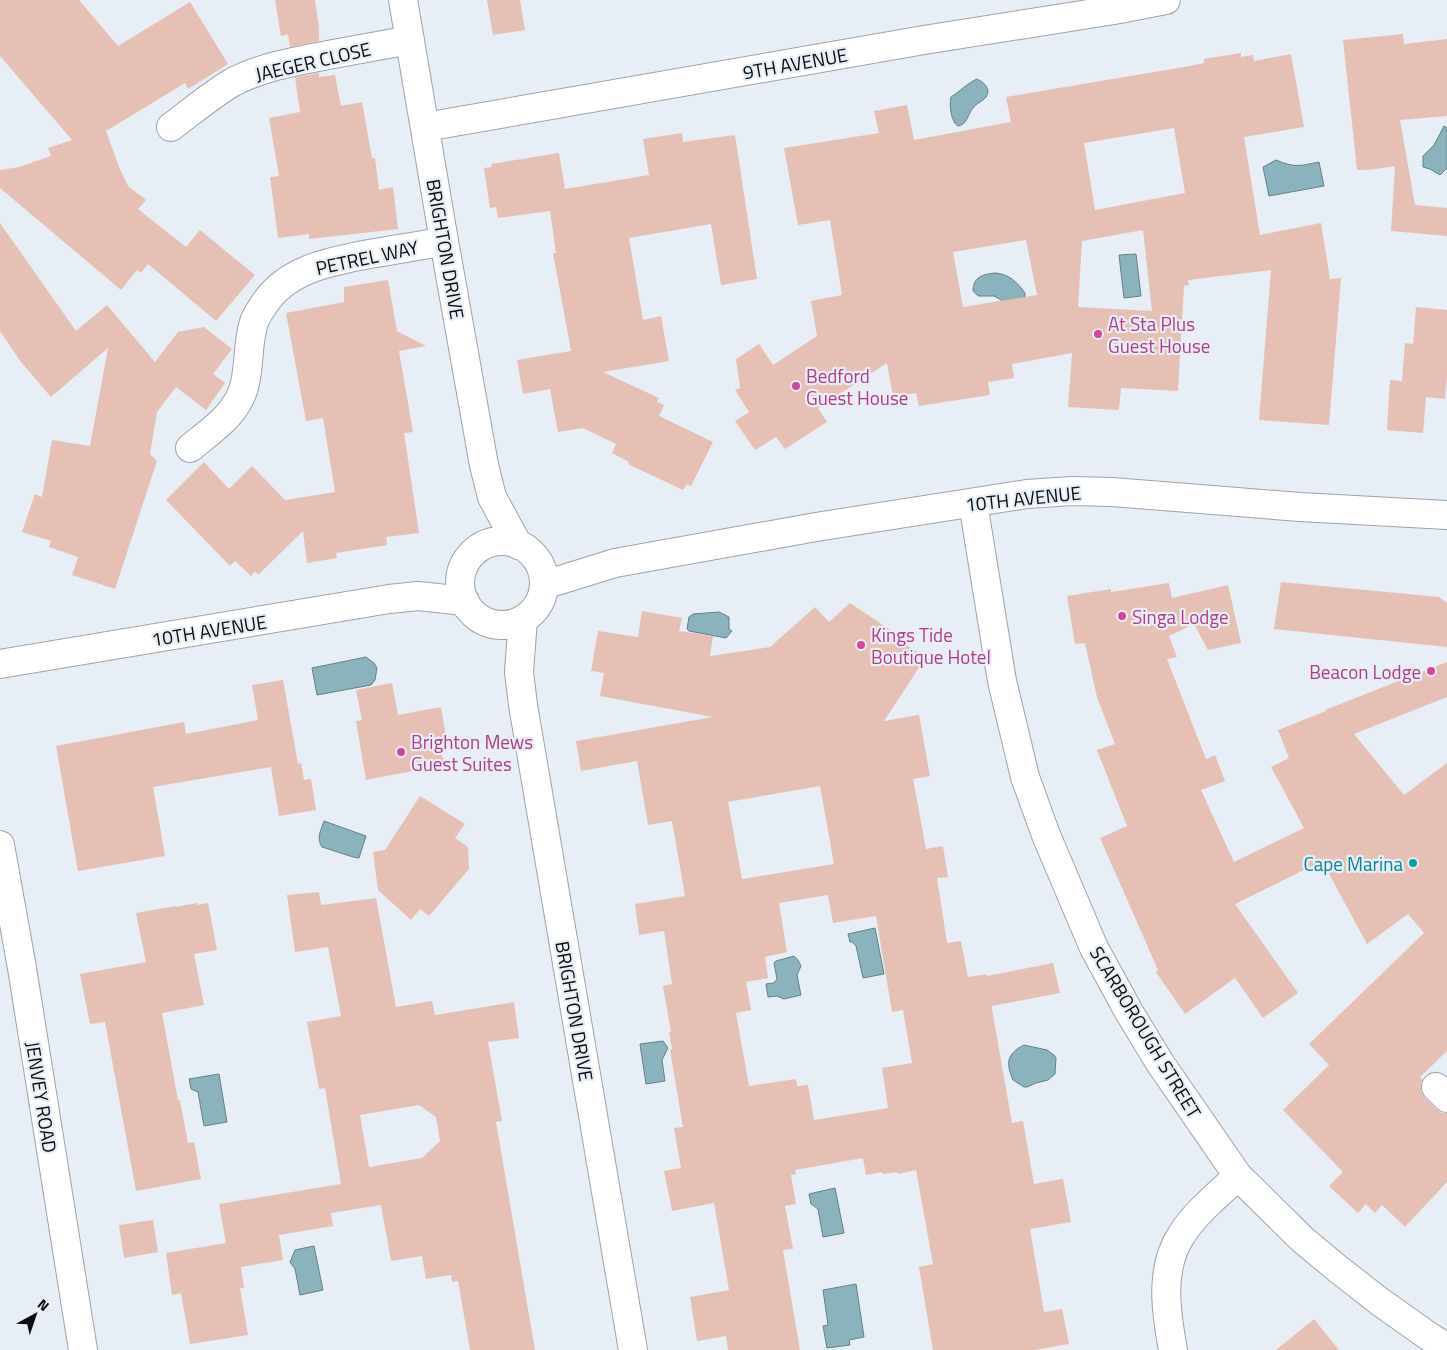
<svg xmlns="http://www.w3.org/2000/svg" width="1447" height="1350" viewBox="0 0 1447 1350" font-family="'Titillium Web',sans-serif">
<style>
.water{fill:#8ab3bd;stroke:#648188}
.building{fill:#e6c0b4;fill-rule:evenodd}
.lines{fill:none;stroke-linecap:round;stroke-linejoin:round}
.minor-casing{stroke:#9ca3a9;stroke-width:30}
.minor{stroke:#fff;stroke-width:28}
.hotel-dot{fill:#d1479c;stroke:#e7eef5;stroke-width:2}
.culture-dot{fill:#0f9aa8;stroke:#e7eef5;stroke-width:2}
.labels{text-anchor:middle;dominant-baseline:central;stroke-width:4.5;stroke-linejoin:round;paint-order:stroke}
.street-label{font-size:19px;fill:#0a0c0e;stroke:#e7eef5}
.hotel-label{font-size:19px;fill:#b23c85;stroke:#e7eef5;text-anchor:start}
.culture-label{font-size:19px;fill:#0d838f;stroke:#e7eef5;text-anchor:end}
</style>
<rect width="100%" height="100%" fill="#e7eef5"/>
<!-- water -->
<path class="water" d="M 977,79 C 986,83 993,92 983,100 C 979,103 976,104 973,108 C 967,115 968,124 958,126 C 951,122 949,105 951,97 C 959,92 969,82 977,79 Z
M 1444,126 L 1447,128 L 1447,168 L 1440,175 L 1430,169 L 1423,167 L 1423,156 L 1434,145 Z
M 1276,160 C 1295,168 1299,166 1319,162 L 1324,186 L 1269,196 L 1263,167 Z
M 1136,254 L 1141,296 L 1124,298 L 1119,255 Z
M 995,273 C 1009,274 1017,282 1025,293 L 1025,298 L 1003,301 L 994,296 L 978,296 L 973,291 C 973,277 983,274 995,273 Z
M 719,612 L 729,617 L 729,629 L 732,631 L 726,638 L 689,631 L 687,629 L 689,617 L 693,614 Z
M 366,657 L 374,663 L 377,668 L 375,680 L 371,685 L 317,695 L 312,668 Z
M 324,821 L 366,836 L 359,858 L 353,857 L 322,847 C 316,838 321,830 324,821 Z
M 875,928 L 884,974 L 863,978 L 856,946 L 852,942 L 850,942 L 848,934 Z
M 794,956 L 798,960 L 801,966 L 797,975 L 801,995 L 784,999 L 777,996 L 768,997 L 766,984 L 774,983 L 777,979 L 774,963 L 776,961 Z
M 663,1041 L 668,1048 L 662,1060 L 665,1081 L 646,1084 L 640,1044 Z
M 1024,1045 L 1047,1050 L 1054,1055 L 1056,1058 L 1055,1074 L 1048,1080 L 1036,1083 L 1027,1087 L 1024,1087 L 1013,1080 C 1006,1064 1006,1054 1024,1045 Z
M 219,1074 L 227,1122 L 204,1126 L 198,1092 L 191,1089 L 189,1079 Z
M 835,1188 L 844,1233 L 823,1237 L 818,1209 L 811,1204 L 809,1194 Z
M 314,1246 L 323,1290 L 300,1295 L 295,1269 L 290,1262 L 295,1250 Z
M 856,1284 L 864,1337 L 849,1340 L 850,1345 L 827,1348 L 823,1326 L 828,1325 L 823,1290 Z"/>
<!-- building -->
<path class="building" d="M 0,0 L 79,0 L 118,46 L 190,2 L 228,64 L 188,89 L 185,83 L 106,131 L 119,167 L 128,186 L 146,200 L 138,209 L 186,247 L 200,230 L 255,275 L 216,321 L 148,264 L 141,273 L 137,270 L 121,290 L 0,188 L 0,170 L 19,167 L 51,156 L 48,148 L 72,140 L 0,56 Z
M 275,0 L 315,0 L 319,28 L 319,41 L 290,47 L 288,34 L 281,36 Z
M 487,0 L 520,0 L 525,30 L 493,35 Z
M 1403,34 L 1404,44 L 1447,39 L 1447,116 L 1400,120 L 1415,205 L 1447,208 L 1447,236 L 1391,231 L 1395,166 L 1369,170 L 1357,170 L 1343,40 Z
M 1241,53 L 1241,57 L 1253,55 L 1254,61 L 1291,54 L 1304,127 L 1244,137 L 1260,235 L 1321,223 L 1330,279 L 1341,278 L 1329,425 L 1259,420 L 1271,270 L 1188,280 L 1189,285 L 1184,286 L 1178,391 L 1121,388 L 1119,410 L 1068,407 L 1072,353 L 1012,364 L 1014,378 L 988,382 L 990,395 L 919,406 L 916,393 L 893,397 L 887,363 L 818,408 L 827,422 L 785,449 L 776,437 L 755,450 L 735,421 L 749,412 L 735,390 L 740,388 L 736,359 L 759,344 L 773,365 L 817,336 L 811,301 L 842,295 L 830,220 L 798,225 L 784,148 L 879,133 L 874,111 L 907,105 L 914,140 L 1011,122 L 1006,97 L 1190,66 L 1204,63 L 1204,59 ZM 1174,128 L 1185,193 L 1095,210 L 1084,143 ZM 1143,230 L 1152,311 L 1078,307 L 1082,241 ZM 1026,240 L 1037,295 L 963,307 L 953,252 Z
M 319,73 L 319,77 L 335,75 L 341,106 L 362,102 L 372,158 L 375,158 L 379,190 L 393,187 L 398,229 L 309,239 L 309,234 L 278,238 L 270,177 L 279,176 L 269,118 L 300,112 L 295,77 Z
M 682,133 L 683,142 L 735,135 L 757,279 L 721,285 L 711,224 L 629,238 L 643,320 L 661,316 L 669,361 L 603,372 L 659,398 L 657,402 L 664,405 L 659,416 L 713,442 L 691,486 L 687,484 L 683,490 L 628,464 L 629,462 L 612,453 L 616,444 L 583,428 L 558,432 L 550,389 L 523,394 L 517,360 L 571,351 L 553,253 L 556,253 L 550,211 L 498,218 L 496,207 L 490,208 L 484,168 L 492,167 L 491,164 L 559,153 L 565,189 L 649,175 L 643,139 Z
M 0,223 L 76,331 L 107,305 L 155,362 L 178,332 L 204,327 L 232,349 L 213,374 L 225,383 L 206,410 L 176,387 L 157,412 L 150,454 L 157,461 L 115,589 L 72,575 L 78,557 L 49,547 L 51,541 L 22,532 L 35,494 L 42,497 L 52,440 L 90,446 L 108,348 L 51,397 L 21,362 L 0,331 Z
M 388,280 L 397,331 L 426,346 L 399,351 L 413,432 L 404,433 L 419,533 L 386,537 L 387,545 L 336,553 L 337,558 L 307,563 L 303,531 L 258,575 L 255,571 L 251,576 L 235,561 L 230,566 L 166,500 L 204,462 L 229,489 L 252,466 L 285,500 L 335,492 L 323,418 L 306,421 L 286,313 L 344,302 L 344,287 Z
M 1416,307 L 1447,310 L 1447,377 L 1445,399 L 1426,397 L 1423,433 L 1387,430 L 1390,380 L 1402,381 L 1405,343 L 1413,344 Z
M 1281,582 L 1439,597 L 1447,603 L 1447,647 L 1274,629 Z
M 1169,583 L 1172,598 L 1228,585 L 1241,643 L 1208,650 L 1194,624 L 1169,636 L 1177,657 L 1167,659 L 1206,759 L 1215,755 L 1225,781 L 1201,790 L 1234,862 L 1304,828 L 1271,767 L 1289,758 L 1278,730 L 1326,711 L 1325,710 L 1447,662 L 1447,697 L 1354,734 L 1404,795 L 1447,763 L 1447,1051 L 1420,1077 L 1423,1080 L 1421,1083 L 1421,1091 L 1425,1098 L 1436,1109 L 1442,1113 L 1447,1113 L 1447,1182 L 1405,1227 L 1382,1205 L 1375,1213 L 1366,1204 L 1358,1213 L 1329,1186 L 1343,1172 L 1283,1110 L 1329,1065 L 1309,1044 L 1424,933 L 1408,914 L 1367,944 L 1322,861 L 1235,904 L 1298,993 L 1263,1018 L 1235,978 L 1185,1014 L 1156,972 L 1158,970 L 1100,838 L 1127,826 L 1097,750 L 1115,744 L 1097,697 L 1085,643 L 1075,644 L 1067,596 L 1111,589 L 1111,592 Z
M 850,603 L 907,641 L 905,644 L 926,657 L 884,721 L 919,715 L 930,776 L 913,779 L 926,849 L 943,846 L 948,877 L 937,878 L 947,943 L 961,941 L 968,977 L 987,974 L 987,976 L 1053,963 L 1060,993 L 992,1006 L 992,1009 L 1012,1123 L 1023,1121 L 1034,1184 L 1063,1179 L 1071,1222 L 1030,1229 L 1044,1312 L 1062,1309 L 1069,1344 L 1034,1350 L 933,1350 L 919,1267 L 933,1264 L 916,1170 L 898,1174 L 897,1172 L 883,1174 L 882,1172 L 866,1175 L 863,1158 L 795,1170 L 796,1174 L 791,1175 L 796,1204 L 785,1206 L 793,1249 L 783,1250 L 800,1350 L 728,1350 L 726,1336 L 697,1341 L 690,1297 L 729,1290 L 714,1203 L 672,1211 L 664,1171 L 681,1168 L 674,1128 L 683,1127 L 670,1050 L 672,1049 L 669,1032 L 671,1032 L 663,986 L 672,984 L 664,931 L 639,935 L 635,904 L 685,896 L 672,821 L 648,825 L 637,761 L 581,771 L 576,741 L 713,717 L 600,696 L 604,673 L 591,671 L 598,631 L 638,637 L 642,611 L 682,618 L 679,631 L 713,636 L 710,656 L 770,647 L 815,607 L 829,622 ZM 820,786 L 834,864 L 742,879 L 728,802 ZM 828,895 L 833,923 L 876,916 L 892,1012 L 903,1010 L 912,1063 L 882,1068 L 888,1108 L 814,1120 L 808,1085 L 797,1086 L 796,1079 L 749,1086 L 736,1013 L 751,1010 L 746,982 L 768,978 L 765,957 L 787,952 L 779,903 Z
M 283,680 L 298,764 L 301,763 L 304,780 L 311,779 L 316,810 L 279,816 L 271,767 L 153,787 L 165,856 L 78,871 L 56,746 L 184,722 L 186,734 L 258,720 L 252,685 Z
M 392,683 L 398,715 L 441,707 L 446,737 L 439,738 L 444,765 L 366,780 L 356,721 L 362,720 L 356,690 Z
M 420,796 L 465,824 L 455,838 L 468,847 L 469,869 L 429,916 L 420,909 L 411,920 L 378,890 L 373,852 L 385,850 Z
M 319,892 L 321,905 L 376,898 L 396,1007 L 432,1001 L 435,1015 L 514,1002 L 519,1038 L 488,1042 L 502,1121 L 496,1122 L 535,1350 L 470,1350 L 458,1281 L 452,1282 L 451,1275 L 426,1279 L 422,1256 L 391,1261 L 381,1205 L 331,1213 L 333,1226 L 279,1235 L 283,1260 L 241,1267 L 244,1288 L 240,1288 L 248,1335 L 190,1344 L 181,1293 L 172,1295 L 166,1253 L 226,1243 L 219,1204 L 341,1184 L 325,1088 L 319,1089 L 307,1022 L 341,1016 L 328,947 L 295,952 L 287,895 ZM 419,1105 L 436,1117 L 440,1141 L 422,1158 L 369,1167 L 360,1115 Z
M 197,903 L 197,905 L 208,903 L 217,950 L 194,954 L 204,1005 L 162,1013 L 178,1100 L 180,1100 L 188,1143 L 194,1142 L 201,1179 L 136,1191 L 105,1022 L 90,1024 L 80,974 L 146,962 L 136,913 L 176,906 L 176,907 Z
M 153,1220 L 158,1252 L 124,1258 L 119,1225 Z
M 1314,1319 L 1339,1350 L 1276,1350 Z"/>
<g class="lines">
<defs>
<path id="minor" d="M 403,0 L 444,241 L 484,465 L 492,497 L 518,545
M 171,127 C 191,112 211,95 233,82 C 262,67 296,61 328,55 C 355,50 383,45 410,40
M 425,127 L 924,40 L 1114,10 L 1166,0
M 190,448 C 212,430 239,413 245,383 C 249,366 248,347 252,330 C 253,321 258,313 263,306 C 286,269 329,262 369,254 C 394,250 419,246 444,241
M 973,503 L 1002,681 L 1025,777 L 1046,835 L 1094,948 L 1129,1012 L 1160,1063 L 1238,1176 L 1303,1240 L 1338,1269 L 1379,1301 L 1424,1333 L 1447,1348
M460 583a42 42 0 1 1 84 0a42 42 0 1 1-84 0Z
M 544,585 L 615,563 L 816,527 L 1027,494 L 1072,491 L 1112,492 L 1300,507 L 1447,515
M 523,619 L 519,672 L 523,705 L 633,1350
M 0,664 L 389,599 L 418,596 L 465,601
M 0,845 L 22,968 L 83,1350
M 1436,1087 L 1447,1098
M 1173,1350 C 1166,1312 1159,1268 1182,1234 C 1196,1212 1219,1194 1238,1176"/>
</defs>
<!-- minor casing -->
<use href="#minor" class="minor-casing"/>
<!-- minor -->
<use href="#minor" class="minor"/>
</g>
<!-- markers -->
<g class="hotel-dot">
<circle cx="1098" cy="334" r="5"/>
<circle cx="796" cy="386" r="5"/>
<circle cx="1122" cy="616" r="5"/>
<circle cx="861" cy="645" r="5"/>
<circle cx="1431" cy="671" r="5"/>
<circle cx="401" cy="752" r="5"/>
</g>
<circle class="culture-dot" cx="1413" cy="863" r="5"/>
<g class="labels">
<!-- street labels -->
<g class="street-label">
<text transform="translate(313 61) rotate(-13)">JAEGER CLOSE</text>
<text transform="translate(795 63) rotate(-10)">9TH AVENUE</text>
<text transform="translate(446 249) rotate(80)">BRIGHTON DRIVE</text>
<text transform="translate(367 257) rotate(-12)">PETREL WAY</text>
<text transform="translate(1023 498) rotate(-6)">10TH AVENUE</text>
<text transform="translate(209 630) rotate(-9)">10TH AVENUE</text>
<text transform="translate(575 1011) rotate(80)">BRIGHTON DRIVE</text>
<text transform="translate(1146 1032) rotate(59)">SCARBOROUGH STREET</text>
<text transform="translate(42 1097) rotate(81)">JENVEY ROAD</text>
</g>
<!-- hotel labels -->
<g class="hotel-label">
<text x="1108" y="323">At Sta Plus<tspan x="1108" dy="22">Guest House</tspan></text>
<text x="806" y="375">Bedford<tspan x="806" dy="22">Guest House</tspan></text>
<text x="1132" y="616">Singa Lodge</text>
<text x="871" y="634">Kings Tide<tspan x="871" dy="22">Boutique Hotel</tspan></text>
<text x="1421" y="671" text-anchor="end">Beacon Lodge</text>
<text x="411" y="741">Brighton Mews<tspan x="411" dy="22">Guest Suites</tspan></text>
</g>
<!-- culture labels -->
<g class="culture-label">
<text x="1403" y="863">Cape Marina</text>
</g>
</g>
<!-- north arrow -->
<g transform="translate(35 1315) rotate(40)" stroke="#e7eef5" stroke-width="4" paint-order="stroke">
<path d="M0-4L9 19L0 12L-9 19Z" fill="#0a0c0e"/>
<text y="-8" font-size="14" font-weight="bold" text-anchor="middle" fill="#0a0c0e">N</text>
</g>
</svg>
